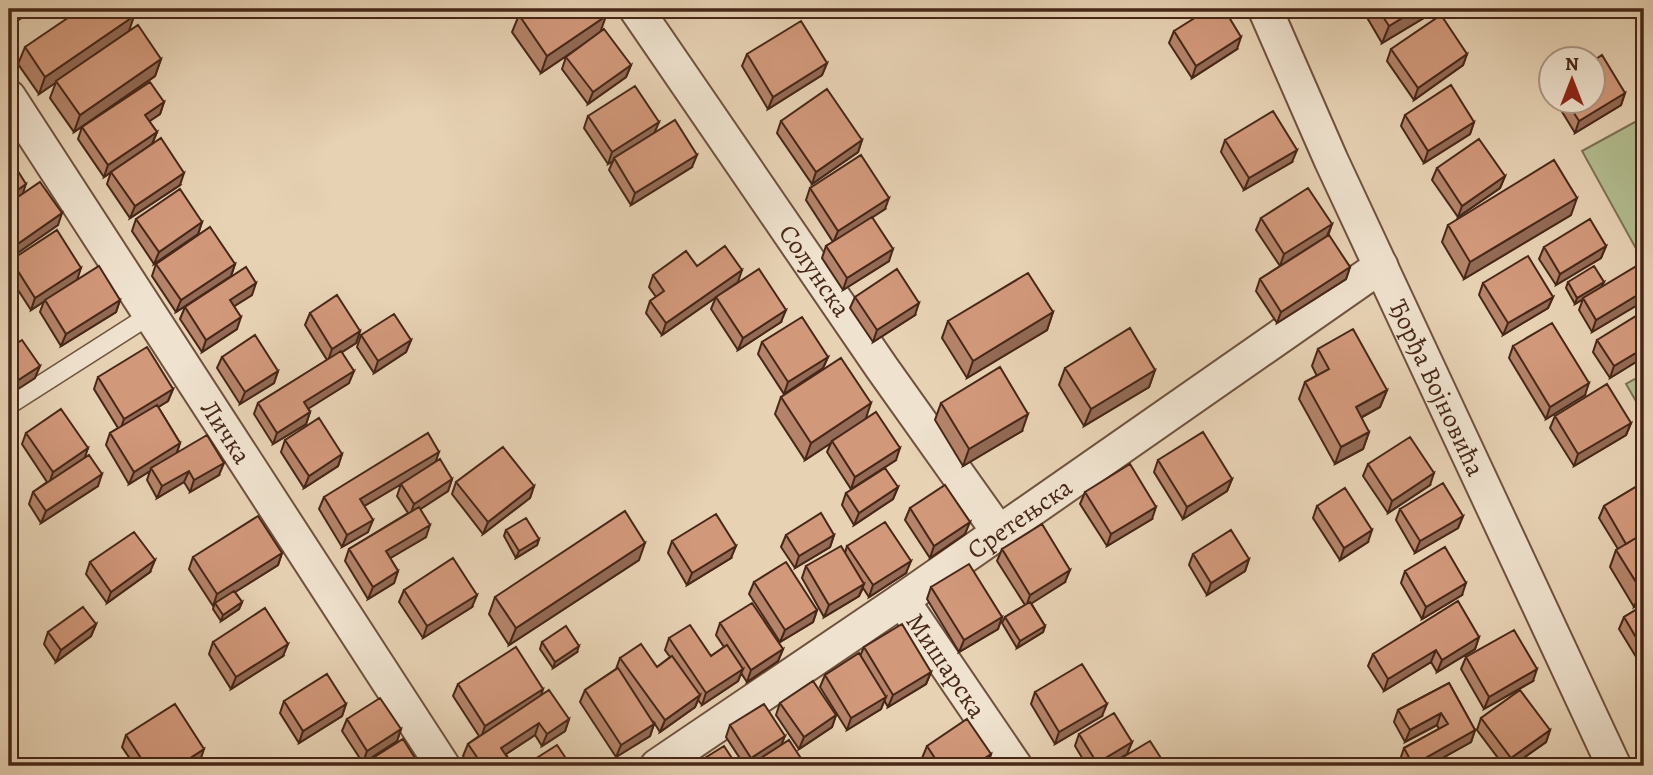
<svg xmlns="http://www.w3.org/2000/svg" width="1653" height="775" viewBox="0 0 1653 775" font-family="Alegreya,serif">
<style>
.green{fill:#b2bd90;stroke:#7c7254;stroke-width:2}
.lines{fill:none;stroke-linecap:round;stroke-linejoin:round}
.service-casing{stroke:#6f523e;stroke-width:21}
.minor-casing{stroke:#6f523e;stroke-width:37}
.service{stroke:#efe2ce;stroke-width:18}
.minor{stroke:#efe2ce;stroke-width:33}
.wall{fill:#b48369;stroke:#472717;stroke-width:2}
.shaded-wall{fill:#926a55;stroke:#472717;stroke-width:2}
.building{fill:#d1987a;stroke:#472717;stroke-width:2}
.labels{text-anchor:middle;dominant-baseline:central;stroke-width:6;stroke-linejoin:round;paint-order:stroke}
.street-label{font-size:26px;fill:#472717;stroke:#efe2ce}
</style>
<rect width="100%" height="100%" fill="#e7d2b4"/>
<filter id="stains"><feTurbulence type="fractalNoise" baseFrequency=".00286" numOctaves="4"/><feColorMatrix values="0 0 0 0 .2 0 0 0 0 .09 0 0 0 0 .02 0 0 0 .5 -.17"/></filter>
<radialGradient id="worn" r=".72"><stop offset=".6" stop-color="#630" stop-opacity="0"/><stop offset="1" stop-color="#630" stop-opacity=".3"/></radialGradient>
<!-- green -->
<path class="green" d="M 1644,117 L 1644,263 L 1582,151 Z
M 1644,374 L 1644,415 L 1626,384 Z"/>
<g class="lines">
<defs>
<path id="service" d="M 9,405 L 150,315"/>
<g id="minor">
<path id="s1" d="M 636,9 L 882,368 L 998,531"/>
<path id="s2" d="M 1265,9 L 1331,160 L 1614,766"/>
<path id="s3" d="M 9,97 L 443,766"/>
<path id="s4" d="M 902,600 L 1015,766"/>
<path id="s5" d="M 657,766 L 902,600 L 1381,266"/>
</g>
</defs>
<!-- service casing -->
<use href="#service" class="service-casing"/>
<!-- minor casing -->
<use href="#minor" class="minor-casing"/>
<!-- service -->
<use href="#service" class="service"/>
<!-- minor -->
<use href="#minor" class="minor"/>
</g>
<!-- wall -->
<path class="wall" d="M 1165,9 L 1181,9 L 1170,16 Z
M 1362,9 L 1434,9 L 1432,13 L 1382,43 Z
M 519,15 L 600,32 L 631,65 L 626,77 L 588,104 L 562,69 L 566,57 L 587,42 L 541,73 L 512,32 Z
M 134,16 L 128,31 L 161,59 L 155,76 L 74,132 L 50,98 L 56,82 L 39,94 L 18,64 L 25,47 Z
M 1174,31 L 1237,49 L 1192,78 L 1169,43 Z
M 1391,49 L 1467,54 L 1463,65 L 1414,100 L 1387,61 Z
M 747,54 L 827,63 L 822,75 L 768,109 L 742,66 Z
M 1625,93 L 1621,105 L 1575,133 L 1556,102 L 1593,102 Z
M 164,102 L 160,114 L 149,121 L 157,132 L 152,144 L 104,177 L 78,139 L 82,127 Z
M 1405,115 L 1474,122 L 1470,134 L 1424,163 L 1401,126 Z
M 588,116 L 655,132 L 692,167 L 631,205 L 609,170 L 613,161 L 608,164 L 584,128 Z
M 781,121 L 862,140 L 858,152 L 812,184 L 777,133 Z
M 1225,140 L 1292,162 L 1244,190 L 1221,152 Z
M 1437,168 L 1505,176 L 1500,188 L 1458,217 L 1432,180 Z
M 111,172 L 180,185 L 130,218 L 107,184 Z
M 810,188 L 885,209 L 872,217 L 889,261 L 843,290 L 822,258 L 826,246 L 833,242 L 806,200 Z
M 1571,215 L 1464,279 L 1442,242 L 1448,225 Z
M 1261,218 L 1332,224 L 1328,236 L 1350,267 L 1346,279 L 1277,323 L 1256,291 L 1260,279 L 1280,266 L 1256,230 Z
M 136,219 L 202,222 L 198,234 L 154,264 L 132,231 Z
M 1606,246 L 1601,258 L 1556,285 L 1539,259 L 1544,247 Z
M 11,260 L 77,280 L 120,300 L 116,312 L 61,346 L 40,312 L 44,301 L 31,310 L 9,276 L 9,266 Z
M 156,264 L 235,264 L 231,276 L 176,312 L 152,276 Z
M 697,266 L 738,282 L 719,295 L 781,322 L 738,350 L 711,309 L 716,297 L 662,335 L 646,313 L 650,301 L 656,297 L 649,287 L 653,275 Z
M 1644,271 L 1644,301 L 1592,332 L 1579,310 L 1583,299 L 1575,304 L 1566,288 L 1568,282 L 1602,287 Z
M 1483,283 L 1553,297 L 1548,308 L 1503,335 L 1479,295 Z
M 252,295 L 234,306 L 237,329 L 202,352 L 180,319 L 185,307 Z
M 855,297 L 915,315 L 873,342 L 850,308 Z
M 1053,312 L 1047,330 L 967,378 L 942,338 L 948,321 Z
M 310,313 L 360,331 L 356,343 L 342,352 L 349,383 L 308,408 L 310,412 L 306,424 L 273,444 L 254,414 L 258,403 L 327,360 L 305,325 Z
M 361,335 L 411,340 L 406,352 L 374,373 L 357,347 Z
M 1597,340 L 1644,348 L 1644,357 L 1610,378 L 1593,352 Z
M 762,342 L 828,357 L 823,368 L 784,394 L 758,354 Z
M 1513,346 L 1585,395 L 1546,419 L 1509,358 Z
M 1318,349 L 1387,390 L 1380,407 L 1361,418 L 1369,432 L 1363,449 L 1335,464 L 1299,399 L 1305,382 L 1317,376 L 1312,366 Z
M 222,357 L 278,371 L 274,383 L 240,404 L 217,368 Z
M 1065,368 L 1155,370 L 1149,387 L 1084,426 L 1059,385 Z
M 98,377 L 173,389 L 168,401 L 158,407 L 180,443 L 177,453 L 219,475 L 190,492 L 184,482 L 157,498 L 147,480 L 150,471 L 129,484 L 106,445 L 110,433 L 118,428 L 94,389 Z
M 781,397 L 866,419 L 896,460 L 851,489 L 827,452 L 831,443 L 805,460 L 775,414 Z
M 941,403 L 1022,431 L 963,466 L 935,420 Z
M 1555,416 L 1631,423 L 1626,435 L 1574,466 L 1550,428 Z
M 26,433 L 88,448 L 84,458 L 98,486 L 41,523 L 29,504 L 33,492 L 47,482 L 22,444 Z
M 285,440 L 342,454 L 338,466 L 304,488 L 281,452 Z
M 1158,460 L 1232,479 L 1227,491 L 1183,519 L 1154,472 Z
M 436,461 L 452,479 L 448,491 L 420,509 L 426,537 L 390,558 L 398,571 L 394,583 L 368,599 L 345,561 L 349,549 L 408,513 L 397,496 L 401,484 L 364,506 L 368,532 L 342,547 L 319,509 L 324,497 Z
M 1368,464 L 1430,485 L 1388,513 L 1363,476 Z
M 456,482 L 534,486 L 530,498 L 483,534 L 452,494 Z
M 1644,482 L 1644,601 L 1634,607 L 1610,567 L 1616,550 L 1618,549 L 1599,518 L 1604,506 Z
M 898,487 L 893,499 L 854,525 L 842,505 L 846,493 Z
M 1085,492 L 1152,519 L 1107,546 L 1080,504 Z
M 1317,506 L 1368,542 L 1340,560 L 1313,518 Z
M 910,508 L 965,534 L 930,558 L 905,520 Z
M 1400,509 L 1463,516 L 1458,528 L 1415,553 L 1396,520 Z
M 506,530 L 539,539 L 537,545 L 516,558 L 504,536 Z
M 786,535 L 834,535 L 830,547 L 795,568 L 781,547 Z
M 672,541 L 731,558 L 687,585 L 668,553 Z
M 847,546 L 906,573 L 869,597 L 863,588 L 859,596 L 824,617 L 802,578 L 806,566 L 845,553 Z
M 1002,549 L 1065,582 L 1031,603 L 1045,626 L 1043,632 L 1017,648 L 1002,623 L 1005,617 L 1025,605 L 997,561 Z
M 282,553 L 278,565 L 235,592 L 242,602 L 239,609 L 221,621 L 213,609 L 214,605 L 213,606 L 189,569 L 193,557 Z
M 1193,554 L 1249,559 L 1245,571 L 1207,595 L 1189,565 Z
M 639,560 L 509,645 L 489,614 L 495,597 Z
M 90,562 L 150,572 L 107,603 L 86,574 Z
M 1405,571 L 1462,595 L 1422,619 L 1401,583 Z
M 754,582 L 817,610 L 813,622 L 780,642 L 749,594 Z
M 931,587 L 1002,617 L 998,629 L 959,652 L 927,599 Z
M 404,590 L 472,607 L 423,638 L 399,602 Z
M 1644,605 L 1644,670 L 1619,629 L 1624,617 Z
M 720,623 L 783,649 L 778,661 L 747,682 L 741,673 L 738,681 L 702,705 L 698,700 L 695,707 L 660,732 L 653,721 L 654,724 L 650,736 L 616,757 L 580,702 L 585,690 L 616,669 L 620,658 L 657,667 L 670,657 L 665,650 L 669,638 L 711,656 L 724,647 L 716,635 Z
M 96,624 L 91,636 L 56,662 L 44,644 L 48,632 Z
M 1479,637 L 1475,649 L 1437,672 L 1431,662 L 1384,691 L 1368,666 L 1373,654 Z
M 213,642 L 283,656 L 231,689 L 209,654 Z
M 542,642 L 577,652 L 553,668 L 540,649 Z
M 864,647 L 931,672 L 926,684 L 888,707 L 884,700 L 881,709 L 847,730 L 820,687 L 825,675 L 860,656 Z
M 1466,657 L 1533,681 L 1484,709 L 1461,669 Z
M 1449,683 L 1475,730 L 1471,742 L 1428,766 L 1403,766 L 1400,760 L 1404,748 L 1439,729 L 1437,725 L 1405,742 L 1394,722 L 1398,710 Z
M 458,684 L 543,689 L 541,695 L 569,719 L 565,731 L 542,746 L 535,735 L 506,754 L 509,760 L 507,766 L 470,766 L 463,756 L 468,744 L 479,736 L 453,696 Z
M 1035,692 L 1102,716 L 1055,744 L 1031,704 Z
M 284,701 L 346,704 L 342,716 L 299,743 L 280,713 Z
M 780,703 L 836,715 L 832,727 L 799,749 L 776,715 Z
M 1481,718 L 1550,730 L 1546,742 L 1512,766 L 1504,766 L 1477,730 Z
M 347,719 L 401,729 L 397,741 L 363,763 L 342,731 Z
M 730,725 L 781,745 L 806,766 L 745,766 L 726,737 Z
M 1079,734 L 1132,742 L 1127,754 L 1107,766 L 1087,766 L 1075,746 Z
M 126,735 L 200,761 L 192,766 L 135,766 L 122,747 Z
M 927,746 L 991,754 L 987,766 L 928,766 L 922,758 Z"/>
<!-- shaded-wall -->
<path class="shaded-wall" d="M 16,9 L 36,9 L 9,26 L 9,13 Z
M 1172,9 L 1181,9 L 1170,16 Z
M 1417,9 L 1434,9 L 1432,13 L 1382,43 L 1389,26 Z
M 134,16 L 128,34 L 39,94 L 45,77 Z
M 606,16 L 600,33 L 541,73 L 547,56 Z
M 1241,37 L 1237,49 L 1192,78 L 1196,66 Z
M 1467,54 L 1463,65 L 1414,100 L 1418,88 Z
M 161,59 L 155,76 L 74,132 L 80,115 Z
M 827,63 L 822,75 L 768,109 L 773,97 Z
M 631,65 L 626,77 L 588,104 L 593,92 Z
M 1625,93 L 1621,105 L 1575,133 L 1579,121 Z
M 164,102 L 160,114 L 141,127 L 145,115 Z
M 659,122 L 654,134 L 614,158 L 613,161 L 608,164 L 612,152 Z
M 1474,122 L 1470,134 L 1424,163 L 1428,151 Z
M 157,132 L 152,144 L 104,177 L 108,165 Z
M 862,140 L 858,152 L 812,184 L 816,172 Z
M 1297,150 L 1292,162 L 1244,190 L 1249,178 Z
M 697,155 L 692,167 L 631,205 L 635,193 Z
M 184,173 L 180,185 L 130,218 L 135,206 Z
M 1505,176 L 1500,188 L 1458,217 L 1462,206 Z
M 26,184 L 22,196 L 9,205 L 9,196 Z
M 889,198 L 885,209 L 833,243 L 838,231 Z
M 1577,198 L 1571,215 L 1464,279 L 1470,262 Z
M 62,213 L 58,225 L 9,259 L 9,250 Z
M 202,222 L 198,234 L 154,264 L 159,252 Z
M 1332,224 L 1327,236 L 1280,266 L 1284,254 Z
M 1606,246 L 1601,258 L 1556,285 L 1560,274 Z
M 893,249 L 889,261 L 843,290 L 847,278 Z
M 235,264 L 231,276 L 176,312 L 181,300 Z
M 1350,267 L 1346,279 L 1277,323 L 1281,312 Z
M 81,268 L 77,280 L 31,310 L 35,298 Z
M 742,270 L 738,282 L 662,335 L 666,323 Z
M 1604,282 L 1601,288 L 1575,304 L 1577,298 Z
M 256,283 L 252,295 L 225,312 L 230,300 Z
M 1644,291 L 1644,301 L 1592,332 L 1596,320 Z
M 1553,297 L 1548,308 L 1503,335 L 1508,323 Z
M 120,300 L 116,312 L 61,346 L 66,334 Z
M 919,303 L 915,315 L 873,342 L 877,330 Z
M 786,310 L 781,322 L 738,350 L 743,338 Z
M 1053,312 L 1047,330 L 967,378 L 973,361 Z
M 241,317 L 237,329 L 202,352 L 206,340 Z
M 360,331 L 356,343 L 328,361 L 332,349 Z
M 411,340 L 406,352 L 374,373 L 378,361 Z
M 1644,348 L 1644,357 L 1610,378 L 1614,366 Z
M 828,357 L 823,368 L 784,394 L 788,382 Z
M 40,366 L 35,378 L 9,395 L 9,386 Z
M 1155,370 L 1149,387 L 1084,426 L 1091,409 Z
M 278,371 L 274,383 L 240,404 L 245,392 Z
M 354,371 L 349,383 L 300,414 L 304,402 Z
M 1589,383 L 1585,395 L 1546,419 L 1550,407 Z
M 173,389 L 168,401 L 120,431 L 124,419 Z
M 1387,390 L 1380,407 L 1349,424 L 1356,407 Z
M 871,403 L 865,421 L 832,441 L 831,443 L 805,460 L 811,443 Z
M 310,412 L 306,424 L 273,444 L 277,433 Z
M 1028,414 L 1022,431 L 963,466 L 969,449 Z
M 1631,423 L 1626,435 L 1574,466 L 1578,454 Z
M 1369,432 L 1363,449 L 1335,464 L 1341,447 Z
M 180,443 L 176,455 L 151,468 L 150,471 L 129,484 L 134,472 Z
M 88,448 L 84,460 L 49,484 L 53,472 Z
M 900,448 L 896,460 L 851,489 L 855,477 Z
M 439,452 L 435,464 L 356,511 L 360,499 Z
M 342,454 L 338,466 L 304,488 L 309,476 Z
M 224,463 L 219,475 L 190,492 L 194,480 Z
M 189,471 L 184,482 L 157,498 L 162,486 Z
M 1434,473 L 1430,485 L 1388,513 L 1392,501 Z
M 102,474 L 98,486 L 41,523 L 46,511 Z
M 452,479 L 448,491 L 410,516 L 414,504 Z
M 1232,479 L 1227,491 L 1183,519 L 1187,507 Z
M 534,486 L 530,498 L 483,534 L 488,522 Z
M 898,487 L 893,499 L 854,525 L 859,513 Z
M 1156,507 L 1152,519 L 1107,546 L 1111,534 Z
M 1463,516 L 1458,528 L 1415,553 L 1420,541 Z
M 373,520 L 368,532 L 342,547 L 347,535 Z
M 970,522 L 965,534 L 930,558 L 934,546 Z
M 430,525 L 426,537 L 382,563 L 386,551 Z
M 1372,530 L 1368,542 L 1340,560 L 1344,548 Z
M 834,535 L 830,547 L 795,568 L 799,556 Z
M 539,539 L 537,545 L 516,558 L 519,551 Z
M 645,543 L 639,560 L 509,645 L 516,628 Z
M 736,546 L 731,558 L 687,585 L 692,573 Z
M 282,553 L 278,565 L 216,604 L 215,603 L 213,606 L 217,594 Z
M 1249,559 L 1245,571 L 1207,595 L 1211,583 Z
M 155,560 L 150,572 L 107,603 L 111,592 Z
M 911,561 L 906,573 L 869,597 L 873,585 Z
M 1070,570 L 1065,582 L 1026,607 L 1030,595 Z
M 398,571 L 394,583 L 368,599 L 373,587 Z
M 1466,583 L 1462,595 L 1422,619 L 1426,607 Z
M 864,584 L 859,596 L 824,617 L 829,605 Z
M 1644,588 L 1644,601 L 1634,607 L 1641,590 Z
M 477,595 L 472,607 L 423,638 L 427,626 Z
M 242,602 L 239,609 L 221,621 L 223,615 Z
M 817,610 L 813,622 L 780,642 L 785,630 Z
M 1002,617 L 998,629 L 959,652 L 964,640 Z
M 96,624 L 91,636 L 56,662 L 61,650 Z
M 1045,626 L 1043,632 L 1017,648 L 1020,641 Z
M 1479,637 L 1475,649 L 1437,672 L 1442,660 Z
M 288,644 L 283,656 L 231,689 L 236,677 Z
M 579,646 L 577,652 L 553,668 L 555,662 Z
M 783,649 L 778,661 L 747,682 L 751,670 Z
M 1436,650 L 1431,662 L 1384,691 L 1388,679 Z
M 743,669 L 738,681 L 702,705 L 706,693 Z
M 1537,669 L 1533,681 L 1484,709 L 1489,697 Z
M 931,672 L 926,684 L 888,707 L 893,695 Z
M 543,689 L 539,701 L 481,738 L 485,726 Z
M 700,695 L 695,707 L 660,732 L 665,720 Z
M 886,697 L 881,709 L 847,730 L 851,718 Z
M 346,704 L 342,716 L 299,743 L 303,731 Z
M 1107,704 L 1102,716 L 1055,744 L 1059,732 Z
M 1441,713 L 1437,725 L 1405,742 L 1410,730 Z
M 836,715 L 832,727 L 799,749 L 804,737 Z
M 569,719 L 565,731 L 542,746 L 547,734 Z
M 539,723 L 535,735 L 497,760 L 501,748 Z
M 654,724 L 650,736 L 616,757 L 621,745 Z
M 401,729 L 397,741 L 363,763 L 367,751 Z
M 1475,730 L 1471,742 L 1428,766 L 1413,766 L 1413,765 Z
M 1550,730 L 1546,742 L 1512,766 L 1508,766 L 1511,758 Z
M 785,736 L 780,748 L 753,763 L 752,766 L 748,766 L 751,758 Z
M 1132,742 L 1127,754 L 1107,766 L 1096,766 L 1097,763 Z
M 204,749 L 200,761 L 192,766 L 178,766 Z
M 991,754 L 987,766 L 973,766 Z
M 509,760 L 507,766 L 500,766 Z"/>
<!-- building -->
<path class="building" d="M 81,9 L 129,9 L 134,16 L 45,77 L 25,47 Z
M 527,9 L 601,9 L 606,16 L 547,56 L 519,15 Z
M 1209,9 L 1224,9 L 1241,37 L 1196,66 L 1174,31 Z
M 1378,9 L 1417,9 L 1389,26 Z
M 1441,15 L 1467,54 L 1418,88 L 1391,49 Z
M 801,21 L 827,63 L 773,97 L 747,54 Z
M 138,25 L 161,59 L 80,115 L 56,81 Z
M 604,29 L 631,65 L 593,92 L 566,57 Z
M 1602,55 L 1625,93 L 1579,121 L 1567,102 L 1593,102 L 1593,61 Z
M 150,82 L 164,102 L 145,115 L 157,132 L 108,165 L 82,127 Z
M 1451,85 L 1474,122 L 1428,151 L 1405,115 Z
M 635,86 L 659,122 L 612,152 L 588,116 Z
M 827,89 L 862,140 L 816,172 L 781,121 Z
M 1273,111 L 1297,150 L 1249,178 L 1225,140 Z
M 675,120 L 697,155 L 635,193 L 614,158 Z
M 161,138 L 184,173 L 135,206 L 111,172 Z
M 1479,139 L 1505,176 L 1462,206 L 1437,168 Z
M 861,155 L 889,198 L 838,231 L 810,188 Z
M 9,157 L 26,184 L 9,196 Z
M 1554,160 L 1577,198 L 1470,262 L 1448,225 Z
M 40,182 L 62,213 L 9,250 L 9,203 Z
M 1308,188 L 1332,224 L 1284,254 L 1261,218 Z
M 180,189 L 202,222 L 159,252 L 136,219 Z
M 872,217 L 893,249 L 847,278 L 826,246 Z
M 1590,219 L 1606,246 L 1560,274 L 1544,247 Z
M 210,227 L 235,264 L 181,300 L 156,264 Z
M 57,230 L 81,268 L 35,298 L 11,260 Z
M 1329,235 L 1350,267 L 1281,312 L 1260,279 Z
M 725,246 L 742,270 L 666,323 L 650,301 L 664,291 L 653,275 L 686,251 L 697,266 Z
M 1528,256 L 1553,297 L 1508,323 L 1483,283 Z
M 1640,264 L 1644,271 L 1644,291 L 1596,320 L 1583,298 Z
M 99,266 L 120,300 L 66,334 L 45,300 Z
M 1594,266 L 1604,282 L 1577,298 L 1568,282 Z
M 246,267 L 256,283 L 230,300 L 241,317 L 206,340 L 185,307 Z
M 759,269 L 786,310 L 743,338 L 716,297 Z
M 897,269 L 919,303 L 877,330 L 855,297 Z
M 1028,273 L 1053,312 L 973,361 L 948,321 Z
M 337,295 L 360,331 L 332,349 L 310,313 Z
M 394,314 L 411,340 L 378,361 L 361,335 Z
M 1636,316 L 1644,330 L 1644,348 L 1614,366 L 1597,340 Z
M 802,317 L 828,357 L 788,382 L 762,342 Z
M 1552,323 L 1589,383 L 1550,407 L 1513,346 Z
M 1130,328 L 1155,370 L 1091,409 L 1065,368 Z
M 1353,329 L 1387,390 L 1356,407 L 1369,432 L 1341,447 L 1305,382 L 1329,369 L 1318,349 Z
M 255,335 L 278,371 L 245,392 L 222,357 Z
M 22,340 L 40,366 L 9,386 L 9,348 Z
M 147,347 L 173,389 L 124,419 L 98,377 Z
M 341,351 L 354,371 L 304,402 L 310,412 L 277,433 L 258,403 Z
M 841,358 L 871,403 L 811,443 L 781,397 Z
M 1000,367 L 1028,414 L 969,449 L 941,403 Z
M 1607,384 L 1631,423 L 1578,454 L 1555,416 Z
M 157,405 L 180,443 L 134,472 L 110,433 Z
M 61,409 L 88,448 L 53,472 L 26,433 Z
M 876,412 L 900,448 L 855,477 L 832,441 Z
M 319,418 L 342,454 L 309,476 L 285,440 Z
M 1203,432 L 1232,479 L 1187,507 L 1158,460 Z
M 428,433 L 439,452 L 360,499 L 373,520 L 347,535 L 324,497 Z
M 207,435 L 224,463 L 194,480 L 189,471 L 162,486 L 151,468 Z
M 1410,437 L 1434,473 L 1392,501 L 1368,464 Z
M 503,447 L 534,486 L 488,522 L 456,482 Z
M 89,455 L 102,474 L 46,511 L 33,492 Z
M 440,459 L 452,479 L 414,504 L 401,484 Z
M 1130,464 L 1156,507 L 1111,534 L 1085,492 Z
M 885,468 L 898,487 L 859,513 L 846,493 Z
M 1644,482 L 1644,533 L 1626,544 L 1604,506 Z
M 1443,483 L 1463,516 L 1420,541 L 1400,509 Z
M 945,485 L 970,522 L 934,546 L 910,508 Z
M 1345,488 L 1372,530 L 1344,548 L 1317,506 Z
M 419,507 L 430,525 L 386,551 L 398,571 L 373,587 L 349,549 Z
M 625,511 L 645,543 L 516,628 L 495,597 Z
M 821,513 L 834,535 L 799,556 L 786,535 Z
M 716,514 L 736,546 L 692,573 L 672,541 Z
M 258,516 L 282,553 L 217,594 L 193,557 Z
M 526,518 L 539,539 L 519,551 L 506,530 Z
M 885,522 L 911,561 L 873,585 L 847,546 Z
M 1042,524 L 1070,570 L 1030,595 L 1002,549 Z
M 1231,530 L 1249,559 L 1211,583 L 1193,554 Z
M 134,532 L 155,560 L 111,592 L 90,562 Z
M 1644,533 L 1644,588 L 1641,590 L 1616,550 Z
M 841,546 L 864,584 L 829,605 L 806,566 Z
M 1445,547 L 1466,583 L 1426,607 L 1405,571 Z
M 453,558 L 477,595 L 427,626 L 404,590 Z
M 786,562 L 817,610 L 785,630 L 754,582 Z
M 969,564 L 1002,617 L 964,640 L 931,587 Z
M 234,591 L 242,602 L 223,615 L 215,603 Z
M 1458,601 L 1479,637 L 1442,660 L 1436,650 L 1388,679 L 1373,654 Z
M 1030,602 L 1045,626 L 1020,641 L 1005,617 Z
M 752,603 L 783,649 L 751,670 L 720,623 Z
M 1644,605 L 1644,651 L 1624,617 Z
M 83,607 L 96,624 L 61,650 L 48,632 Z
M 265,608 L 288,644 L 236,677 L 213,642 Z
M 902,624 L 931,672 L 893,695 L 864,647 Z
M 690,625 L 711,656 L 727,645 L 743,669 L 706,693 L 669,638 Z
M 566,626 L 579,646 L 555,662 L 542,642 Z
M 1514,630 L 1537,669 L 1489,697 L 1466,657 Z
M 641,644 L 657,667 L 672,656 L 700,695 L 665,720 L 620,658 Z
M 516,647 L 543,689 L 485,726 L 458,684 Z
M 859,653 L 886,697 L 851,718 L 825,675 Z
M 1082,664 L 1107,704 L 1059,732 L 1035,692 Z
M 618,668 L 654,724 L 621,745 L 585,690 Z
M 327,674 L 346,704 L 303,731 L 284,701 Z
M 813,681 L 836,715 L 804,737 L 780,703 Z
M 1449,683 L 1475,730 L 1413,765 L 1404,748 L 1448,724 L 1441,713 L 1410,730 L 1398,710 Z
M 549,690 L 569,719 L 547,734 L 539,723 L 501,748 L 509,760 L 500,766 L 483,766 L 468,744 Z
M 1520,690 L 1550,730 L 1511,758 L 1481,718 Z
M 380,698 L 401,729 L 367,751 L 347,719 Z
M 175,704 L 204,749 L 178,766 L 146,766 L 126,735 Z
M 764,704 L 785,736 L 751,758 L 730,725 Z
M 1114,713 L 1132,742 L 1097,763 L 1079,734 Z
M 967,719 L 991,754 L 973,766 L 940,766 L 927,746 Z
M 403,739 L 420,766 L 360,766 Z
M 789,740 L 806,766 L 755,766 L 753,763 Z
M 1150,741 L 1166,766 L 1108,766 Z
M 557,745 L 571,766 L 524,766 Z
M 724,746 L 737,766 L 692,766 Z
M 1003,759 L 1008,766 L 992,766 Z"/>
<g class="labels">
<!-- street labels -->
<g class="street-label">
<text stroke="none"><textPath href="#s1" startOffset="317">Солунска</textPath></text>
<text stroke="none"><textPath href="#s2" startOffset="416">Ђорђа Војновића</textPath></text>
<text stroke="none"><textPath href="#s3" startOffset="399">Личка</textPath></text>
<text stroke="none"><textPath href="#s5" startOffset="439">Сретењска</textPath></text>
<text stroke="none"><textPath href="#s4" startOffset="79">Мишарска</textPath></text>
</g>
</g>
<!-- margin -->
<rect width="1653" height="775" fill="none" stroke="#e7d2b4" stroke-width="35"/>
<rect x="10" y="10" width="1632" height="754" fill="none" stroke="#472717" stroke-width="3.5"/>
<rect x="18" y="18" width="1618" height="740" fill="none" stroke="#472717" stroke-width="2"/>
<!-- north arrow -->
<g transform="translate(1572 80)"><circle r="33" fill="#efe2ce" stroke="#ac9785" stroke-width="2"/>
<path d="M0-5L12 26L0 18L-12 26Z" fill="#8f2418"/>
<text y="-10" font-size="19" font-weight="bold" text-anchor="middle" fill="#472717">N</text>
</g>
<rect width="100%" height="100%" filter="url(#stains)"/>
<rect width="100%" height="100%" fill="url(#worn)"/>
</svg>
